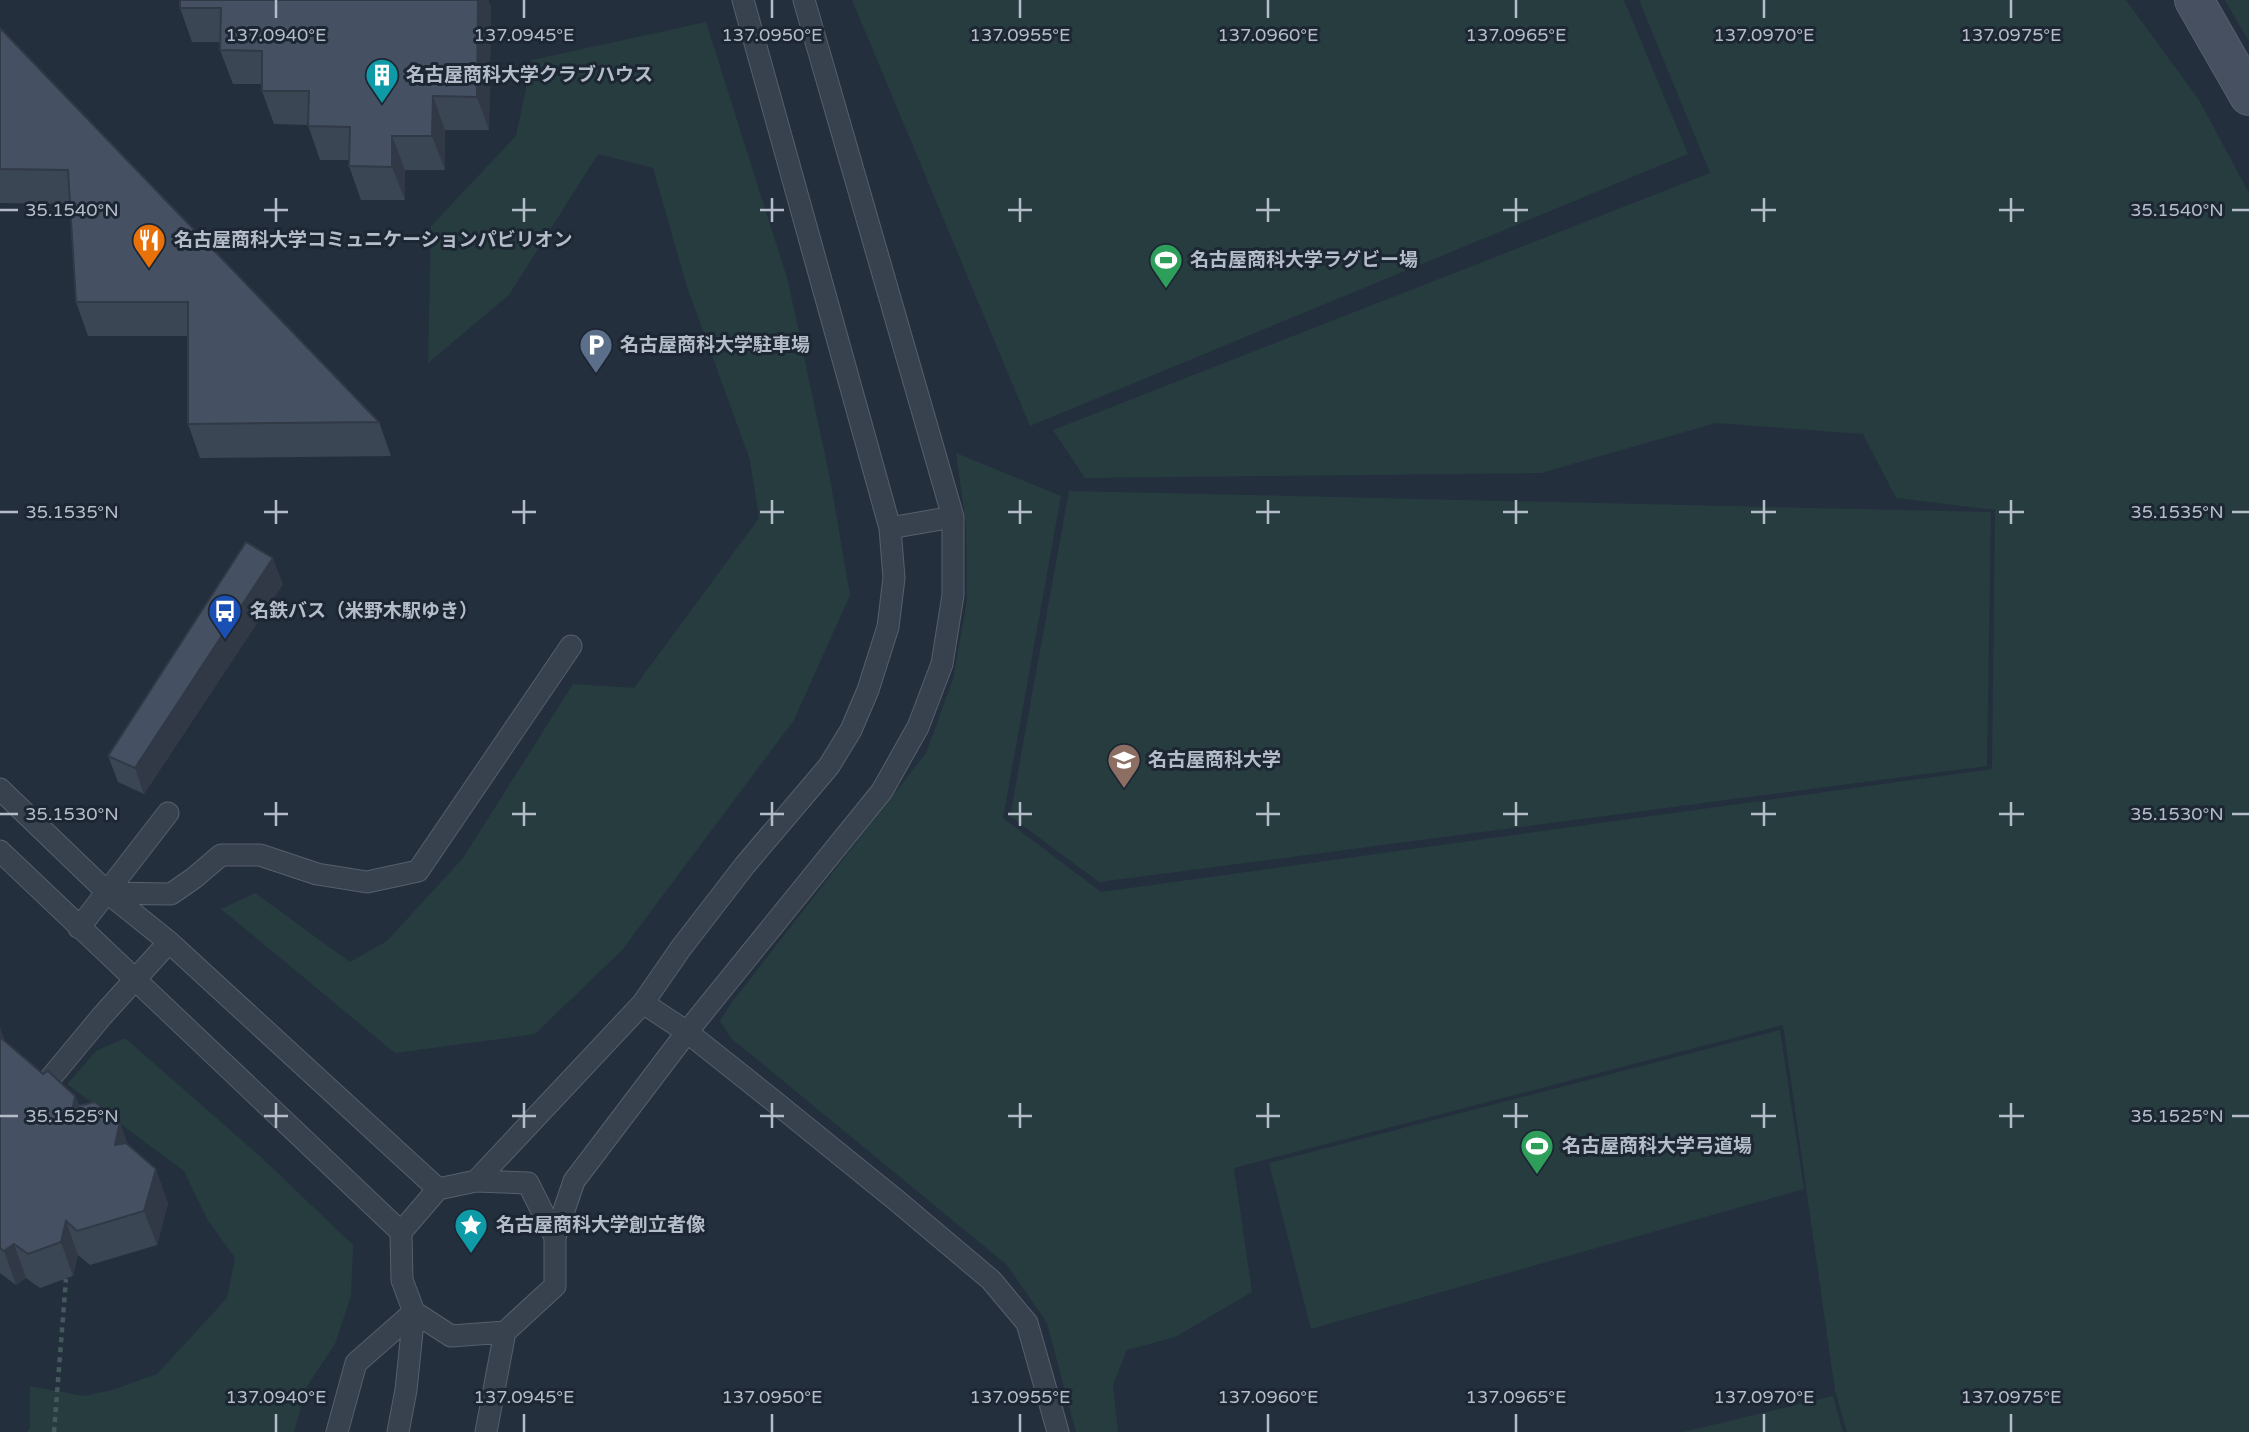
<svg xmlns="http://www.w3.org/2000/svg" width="2249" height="1432" viewBox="0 0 2249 1432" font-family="'Varela Round','Noto Sans JP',sans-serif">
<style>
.green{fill:#263c3f}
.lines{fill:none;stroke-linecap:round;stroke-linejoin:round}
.service-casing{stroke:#565f6c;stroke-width:23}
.secondary-casing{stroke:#565f6c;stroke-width:40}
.path{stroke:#44595c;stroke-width:4.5;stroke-dasharray:5 5;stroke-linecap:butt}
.service{stroke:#38414e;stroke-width:21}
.secondary{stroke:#465061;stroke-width:38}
.wall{fill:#3b4654}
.shaded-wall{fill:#303945}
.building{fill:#455162;stroke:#303945;stroke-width:2}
.ticks{fill:none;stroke:#b4bcc9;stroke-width:2.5}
.labels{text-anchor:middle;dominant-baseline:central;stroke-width:6;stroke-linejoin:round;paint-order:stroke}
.poi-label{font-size:19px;font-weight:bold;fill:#b4bcc9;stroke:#1d2633;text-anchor:start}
.ticks-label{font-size:18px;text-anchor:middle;fill:#b4bcc9;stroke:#1d2633;stroke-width:6;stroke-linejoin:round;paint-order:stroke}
</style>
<rect width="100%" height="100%" fill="#242f3e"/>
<!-- green -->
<path class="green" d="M 852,0 L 1624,0 L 1688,154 L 1030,426 Z
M 1639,0 L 2126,0 L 2199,100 L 2249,193 L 2249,1432 L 1847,1432 L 1835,1391 L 1783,1025 L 1234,1168 L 1252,1292 L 1175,1337 L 1127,1350 L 1113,1385 L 1118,1432 L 1076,1432 L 1047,1323 L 1007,1265 L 731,1038 L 720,1021 L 732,1002 L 926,753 L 953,679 L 967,600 L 966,525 L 956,453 L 1061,496 L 1003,818 L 1101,892 L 1992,769 L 1995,510 L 1896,498 L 1863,434 L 1716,423 L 1541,473 L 1085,478 L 1053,430 L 1710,173 Z
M 2225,0 L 2249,0 L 2249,42 Z
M 706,22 L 788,281 L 830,479 L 850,595 L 794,720 L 622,950 L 535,1034 L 395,1053 L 221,909 L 255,893 L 350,962 L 387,941 L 463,858 L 573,684 L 634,688 L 759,518 L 750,460 L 686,284 L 653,168 L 598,154 L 509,295 L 428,363 L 431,226 L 516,136 L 532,60 Z
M 1069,491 L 1991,512 L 1987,766 L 1099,882 L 1010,816 Z
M 1780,1030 L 1804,1189 L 1311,1329 L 1269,1163 Z
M 125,1038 L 262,1158 L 353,1245 L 351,1296 L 335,1344 L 307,1386 L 294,1432 L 27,1432 L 30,1428 L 30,1386 L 84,1396 L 112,1390 L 157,1374 L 227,1298 L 235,1258 L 207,1219 L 184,1171 L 67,1084 L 96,1051 Z
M 1833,1396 L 1843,1432 L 1683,1432 Z"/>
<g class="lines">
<defs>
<path id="service" d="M 890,528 L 953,517
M 0,789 L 108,893 L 169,942 L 438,1189
M 0,851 L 401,1232
M 108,893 L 171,894 L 194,878 L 221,855 L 260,855 L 317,874 L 367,882 L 418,871 L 571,646
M 79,928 L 168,813
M 643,1003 L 687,1032 L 770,1098 L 896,1200 L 991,1280 L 1027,1323 L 1058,1432
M 48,1081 L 102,1016 L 169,942
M 476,1181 L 528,1183 L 555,1237
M 337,1432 L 356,1363 L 414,1312 L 451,1336 L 505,1332
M 398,1432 L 406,1390 L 414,1312 L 402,1280 L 401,1232 L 438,1189 L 476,1181 L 643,1003 L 681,948 L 745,865 L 829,766 L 851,730 L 868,690 L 888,627 L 894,578 L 890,528 L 743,0
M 486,1432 L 505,1332 L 555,1286 L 555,1237 L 574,1181 L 687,1032 L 882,791 L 918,727 L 942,664 L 953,595 L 953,517 L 804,0"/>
<path id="secondary" d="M 2194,0 L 2249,96"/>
</defs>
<!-- service casing -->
<use href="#service" class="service-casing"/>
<!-- secondary casing -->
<use href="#secondary" class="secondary-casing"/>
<!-- path -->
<path class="path" d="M 54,1432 L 66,1279"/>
<!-- service -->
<use href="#service" class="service"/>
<!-- secondary -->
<use href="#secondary" class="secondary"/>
</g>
<!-- wall -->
<path class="wall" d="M 162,0 L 488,0 L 491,8 L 489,130 L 445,130 L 445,170 L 405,170 L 405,200 L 361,200 L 349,166 L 349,160 L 320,160 L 308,125 L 274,124 L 262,91 L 262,84 L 233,84 L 220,50 L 220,42 L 192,42 L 180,8 L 180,0 Z
M 0,28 L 379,422 L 391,456 L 200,458 L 188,424 L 188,336 L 88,336 L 76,302 L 70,204 L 0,203 Z
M 283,584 L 144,794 L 118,782 L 108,756 Z
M 0,1028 L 5,1041 L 43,1074 L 75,1096 L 79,1105 L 128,1145 L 168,1203 L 157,1245 L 90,1265 L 78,1255 L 73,1276 L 40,1288 L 26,1278 L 16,1285 L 0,1273 Z"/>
<!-- shaded-wall -->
<path class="shaded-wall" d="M 478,0 L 488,0 L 491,8 L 489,130 L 477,97 Z
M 433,96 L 445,130 L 445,170 L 432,136 Z
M 392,136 L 405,170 L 405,200 L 392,167 Z
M 273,558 L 283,584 L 144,794 L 135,768 Z
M 0,1028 L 9,1054 L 0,1051 Z
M 75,1096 L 88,1130 L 73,1107 Z
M 120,1122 L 132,1156 L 115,1145 Z
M 156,1169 L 168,1203 L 157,1245 L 144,1211 Z
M 66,1221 L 78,1255 L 73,1276 L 61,1242 Z
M 14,1244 L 26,1278 L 16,1285 L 4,1251 Z"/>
<!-- building -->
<path class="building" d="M 180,0 L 478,0 L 477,97 L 433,96 L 432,136 L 392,136 L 392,167 L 349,166 L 350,127 L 308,126 L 309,91 L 262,91 L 262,51 L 220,50 L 221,8 L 180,8 Z
M 0,28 L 379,422 L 188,424 L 188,302 L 76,302 L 68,170 L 0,169 Z
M 246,542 L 273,558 L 135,768 L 108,756 Z
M 0,1037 L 43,1074 L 48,1071 L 75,1096 L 73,1107 L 95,1102 L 120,1122 L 115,1145 L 126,1143 L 156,1169 L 144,1211 L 77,1231 L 66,1221 L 61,1242 L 28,1254 L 14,1244 L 4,1251 L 0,1248 Z"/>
<!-- ticks -->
<path class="ticks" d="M 276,0 L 276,18M 524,0 L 524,18M 772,0 L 772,18M 1020,0 L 1020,18M 1268,0 L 1268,18M 1516,0 L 1516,18M 1764,0 L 1764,18M 2011,0 L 2011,18M 276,198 L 276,222M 524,198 L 524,222M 772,198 L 772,222M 1020,198 L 1020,222M 1268,198 L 1268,222M 1516,198 L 1516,222M 1764,198 L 1764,222M 2011,198 L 2011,222M 0,210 L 18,210M 264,210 L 288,210M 512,210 L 536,210M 760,210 L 784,210M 1008,210 L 1032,210M 1256,210 L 1280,210M 1503,210 L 1528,210M 1751,210 L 1776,210M 1999,210 L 2024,210M 2232,210 L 2249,210M 276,500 L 276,524M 524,500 L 524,524M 772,500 L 772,524M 1020,500 L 1020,524M 1268,500 L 1268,524M 1516,500 L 1516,524M 1764,500 L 1764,524M 2011,500 L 2011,524M 0,512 L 18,512M 264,512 L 288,512M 512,512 L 536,512M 760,512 L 784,512M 1008,512 L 1032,512M 1256,512 L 1280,512M 1503,512 L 1528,512M 1751,512 L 1776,512M 1999,512 L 2024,512M 2232,512 L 2249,512M 276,802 L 276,826M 524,802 L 524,826M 772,802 L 772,826M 1020,802 L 1020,826M 1268,802 L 1268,826M 1516,802 L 1516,826M 1764,802 L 1764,826M 2011,802 L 2011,826M 0,814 L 18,814M 264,814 L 288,814M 512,814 L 536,814M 760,814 L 784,814M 1008,814 L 1032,814M 1256,814 L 1280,814M 1503,814 L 1528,814M 1751,814 L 1776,814M 1999,814 L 2024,814M 2232,814 L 2249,814M 276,1103 L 276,1128M 524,1103 L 524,1128M 772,1103 L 772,1128M 1020,1103 L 1020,1128M 1268,1103 L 1268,1128M 1516,1103 L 1516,1128M 1764,1103 L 1764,1128M 2011,1103 L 2011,1128M 0,1116 L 18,1116M 264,1116 L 288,1116M 512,1116 L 536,1116M 760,1116 L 784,1116M 1008,1116 L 1032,1116M 1256,1116 L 1280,1116M 1503,1116 L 1528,1116M 1751,1116 L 1776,1116M 1999,1116 L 2024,1116M 2232,1116 L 2249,1116M 276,1414 L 276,1432M 524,1414 L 524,1432M 772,1414 L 772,1432M 1020,1414 L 1020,1432M 1268,1414 L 1268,1432M 1516,1414 L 1516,1432M 1764,1414 L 1764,1432M 2011,1414 L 2011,1432"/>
<!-- icons -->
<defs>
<symbol id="building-pin" viewBox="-11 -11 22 30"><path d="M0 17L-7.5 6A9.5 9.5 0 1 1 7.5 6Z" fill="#0f9aa8" stroke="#1d2633"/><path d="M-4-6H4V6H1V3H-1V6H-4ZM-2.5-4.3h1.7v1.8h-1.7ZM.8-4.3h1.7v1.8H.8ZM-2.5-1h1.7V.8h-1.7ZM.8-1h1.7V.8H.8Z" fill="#fff"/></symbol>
<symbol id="restaurant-pin" viewBox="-11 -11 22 30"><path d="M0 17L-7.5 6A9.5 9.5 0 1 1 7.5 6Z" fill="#e8710a" stroke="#1d2633"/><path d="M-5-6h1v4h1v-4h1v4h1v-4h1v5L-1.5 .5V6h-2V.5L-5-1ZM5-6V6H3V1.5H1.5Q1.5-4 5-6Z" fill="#fff"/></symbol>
<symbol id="stadium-pin" viewBox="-11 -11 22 30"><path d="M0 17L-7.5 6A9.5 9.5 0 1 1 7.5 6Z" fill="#2e9e5b" stroke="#1d2633"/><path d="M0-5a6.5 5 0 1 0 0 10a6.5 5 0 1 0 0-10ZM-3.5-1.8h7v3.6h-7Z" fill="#fff"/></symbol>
<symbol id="parking-pin" viewBox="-11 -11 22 30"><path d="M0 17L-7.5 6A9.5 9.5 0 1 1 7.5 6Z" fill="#5c6f8a" stroke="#1d2633"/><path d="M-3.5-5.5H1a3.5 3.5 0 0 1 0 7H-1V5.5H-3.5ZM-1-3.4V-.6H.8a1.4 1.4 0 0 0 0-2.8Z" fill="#fff"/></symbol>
<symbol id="bus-pin" viewBox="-11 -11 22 30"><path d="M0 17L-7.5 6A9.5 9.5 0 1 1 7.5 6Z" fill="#1a4fb4" stroke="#1d2633"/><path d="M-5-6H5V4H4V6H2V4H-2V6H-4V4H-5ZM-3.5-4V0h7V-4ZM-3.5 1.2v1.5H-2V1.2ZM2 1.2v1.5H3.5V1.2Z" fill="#fff"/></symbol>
<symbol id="university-pin" viewBox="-11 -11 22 30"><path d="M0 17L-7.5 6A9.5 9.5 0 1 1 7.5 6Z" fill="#8d6e63" stroke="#1d2633"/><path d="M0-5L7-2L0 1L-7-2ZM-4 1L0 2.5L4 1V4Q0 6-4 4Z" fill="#fff"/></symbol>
<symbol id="sight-pin" viewBox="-11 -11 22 30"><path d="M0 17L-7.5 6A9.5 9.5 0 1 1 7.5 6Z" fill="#0f9aa8" stroke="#1d2633"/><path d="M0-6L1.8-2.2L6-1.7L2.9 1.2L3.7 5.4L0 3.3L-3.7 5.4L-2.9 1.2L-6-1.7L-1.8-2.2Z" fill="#fff"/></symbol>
</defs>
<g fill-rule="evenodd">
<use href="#building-pin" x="363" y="56" width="38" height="52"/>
<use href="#restaurant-pin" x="130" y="221" width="38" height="52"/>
<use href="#stadium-pin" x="1147" y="241" width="38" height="52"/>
<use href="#parking-pin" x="577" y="326" width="38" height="52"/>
<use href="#bus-pin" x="206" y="592" width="38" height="52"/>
<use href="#university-pin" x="1105" y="741" width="38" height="52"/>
<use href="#stadium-pin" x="1518" y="1127" width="38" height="52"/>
<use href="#sight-pin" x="452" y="1206" width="38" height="52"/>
</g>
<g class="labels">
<!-- poi labels -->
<g class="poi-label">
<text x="406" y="75">名古屋商科大学クラブハウス</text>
<text x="174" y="240">名古屋商科大学コミュニケーションパビリオン</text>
<text x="1190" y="260">名古屋商科大学ラグビー場</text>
<text x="620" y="345">名古屋商科大学駐車場</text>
<text x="250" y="611">名鉄バス（米野木駅ゆき）</text>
<text x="1148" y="760">名古屋商科大学</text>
<text x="1562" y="1146">名古屋商科大学弓道場</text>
<text x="496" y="1225">名古屋商科大学創立者像</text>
</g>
</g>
<g class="ticks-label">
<text x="276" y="41">137.0940°E</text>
<text x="524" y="41">137.0945°E</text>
<text x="772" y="41">137.0950°E</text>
<text x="1020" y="41">137.0955°E</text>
<text x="1268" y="41">137.0960°E</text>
<text x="1516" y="41">137.0965°E</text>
<text x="1764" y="41">137.0970°E</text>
<text x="2011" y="41">137.0975°E</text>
<text x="72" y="216">35.1540°N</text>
<text x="2177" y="216">35.1540°N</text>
<text x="72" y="518">35.1535°N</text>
<text x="2177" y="518">35.1535°N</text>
<text x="72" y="820">35.1530°N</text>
<text x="2177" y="820">35.1530°N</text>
<text x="72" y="1122">35.1525°N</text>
<text x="2177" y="1122">35.1525°N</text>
<text x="276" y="1403">137.0940°E</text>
<text x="524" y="1403">137.0945°E</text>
<text x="772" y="1403">137.0950°E</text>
<text x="1020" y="1403">137.0955°E</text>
<text x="1268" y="1403">137.0960°E</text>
<text x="1516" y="1403">137.0965°E</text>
<text x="1764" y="1403">137.0970°E</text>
<text x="2011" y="1403">137.0975°E</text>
</g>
</svg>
